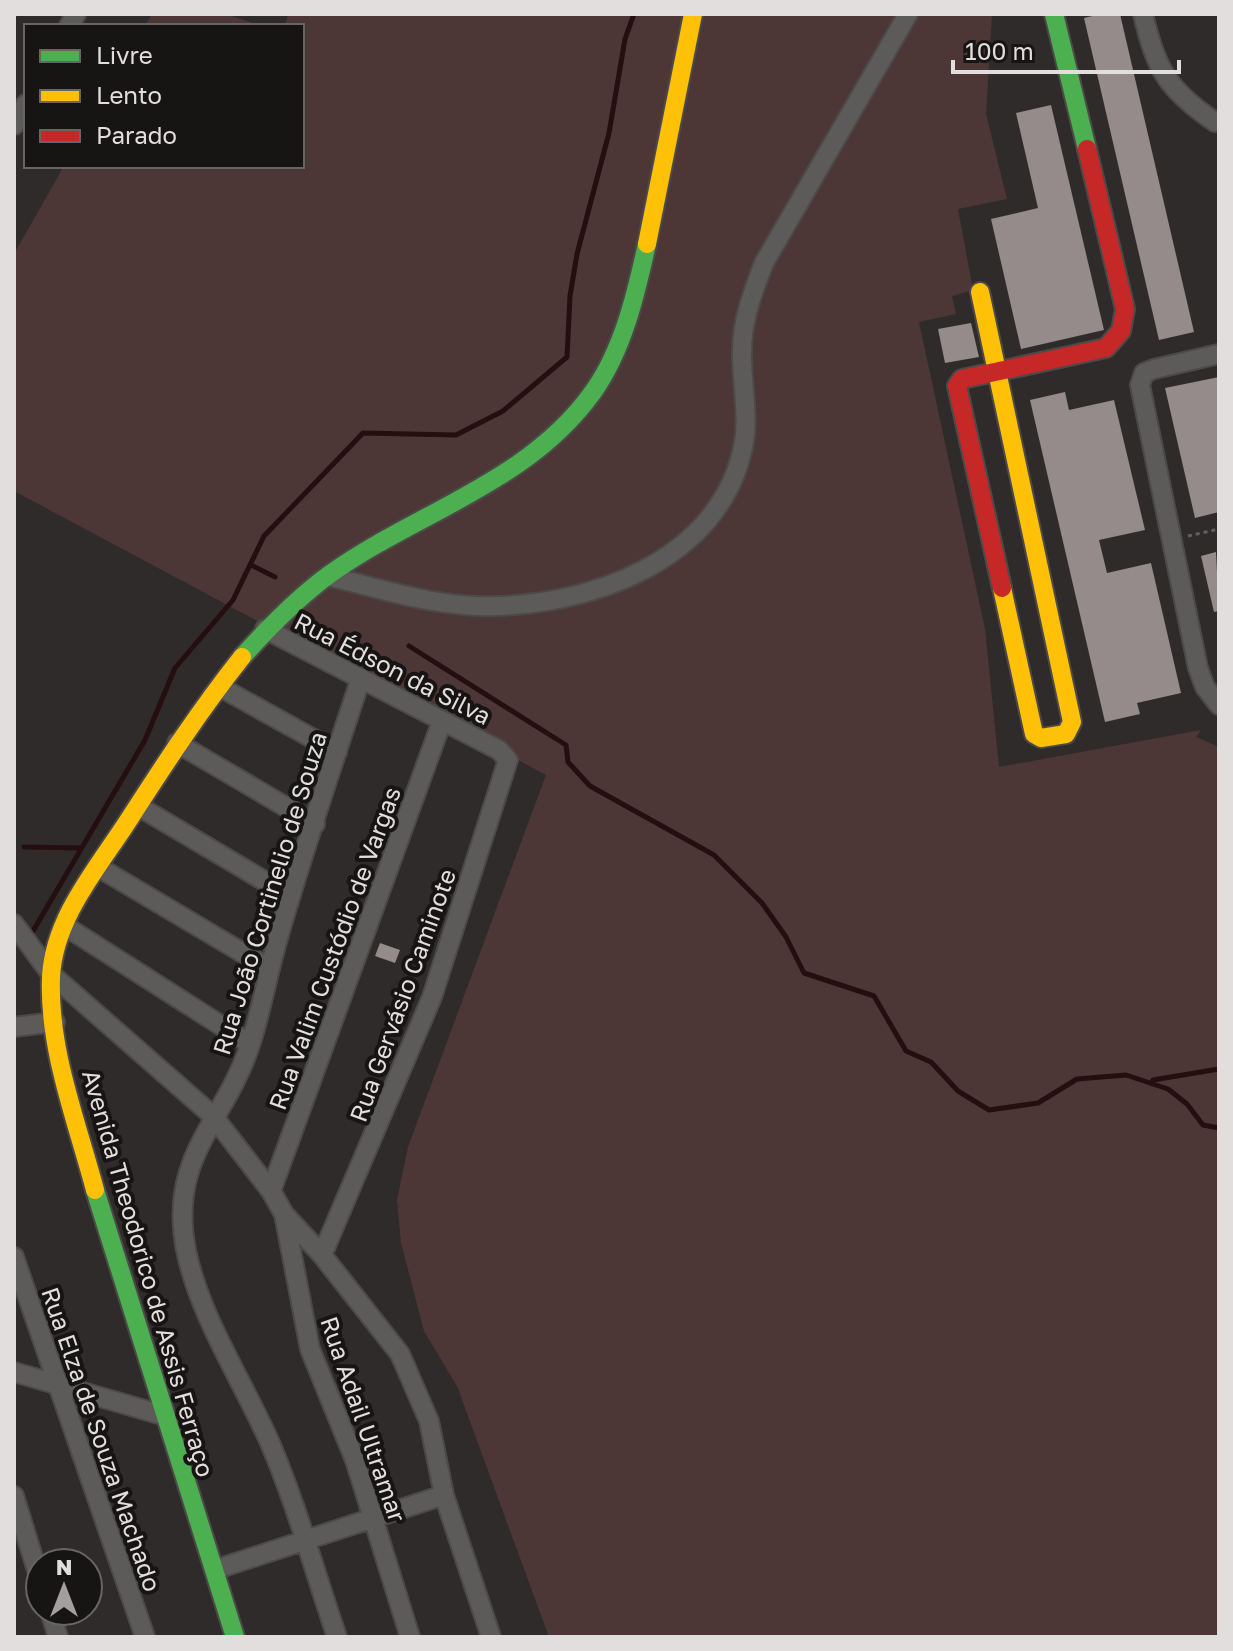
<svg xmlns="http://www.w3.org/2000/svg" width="1233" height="1651" viewBox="0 0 1233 1651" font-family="'Golos Text',sans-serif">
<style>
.green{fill:#4d3736}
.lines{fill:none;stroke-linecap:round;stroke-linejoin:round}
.stream{stroke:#240e0f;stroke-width:5}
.building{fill:#948b8a}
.street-casing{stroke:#4c4949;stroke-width:22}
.fast-casing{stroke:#4c4949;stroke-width:22}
.slow-casing{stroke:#4c4949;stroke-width:22}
.jam-casing{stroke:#4c4949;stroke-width:22}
.path{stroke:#615f5f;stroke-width:3;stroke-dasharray:4 4;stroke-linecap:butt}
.street{stroke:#5d5a5a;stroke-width:18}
.fast{stroke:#4caf50;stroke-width:18}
.slow{stroke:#ffc107;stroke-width:18}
.jam{stroke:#c62828;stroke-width:18}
.labels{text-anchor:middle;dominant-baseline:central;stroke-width:8;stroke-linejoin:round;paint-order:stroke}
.street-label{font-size:24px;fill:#e3dede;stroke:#171414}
</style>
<rect width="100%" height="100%" fill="#302b2b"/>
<!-- green -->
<path class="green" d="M 152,14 L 226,14 L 261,26 L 145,26 Z
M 288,14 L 992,14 L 986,114 L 1007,199 L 958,209 L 973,290 L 952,296 L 956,314 L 919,322 L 985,629 L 999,767 L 1201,730 L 1196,737 L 1219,747 L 1219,1637 L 549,1637 L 457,1386 L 424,1331 L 401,1243 L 397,1200 L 408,1147 L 546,775 L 14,491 L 14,253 L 18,247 L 64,166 L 302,166 L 302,26 L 285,26 Z"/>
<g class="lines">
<!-- stream -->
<path class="stream" d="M 251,565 L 275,577
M 409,646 L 566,745 L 568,762 L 590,786 L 714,855 L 762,903 L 786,937 L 804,973 L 874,996 L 906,1051 L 931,1062 L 958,1091 L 989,1110 L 1038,1103 L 1077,1079 L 1126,1075 L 1168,1089 L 1187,1104 L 1203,1125 L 1219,1128
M 24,847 L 81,848
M 33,931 L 145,740 L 175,668 L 233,600 L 264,536 L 363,433 L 456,435 L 503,411 L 567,357 L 570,296 L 577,254 L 609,133 L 625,39 L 634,14
M 1153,1080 L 1219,1069"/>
</g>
<!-- building -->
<path class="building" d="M 1101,14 L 1120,14 L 1194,332 L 1159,340 L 1084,18 Z
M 1051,105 L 1104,330 L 1021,349 L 991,219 L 1038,208 L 1016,113 Z
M 971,323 L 979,357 L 945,363 L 938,329 Z
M 1219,377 L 1219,512 L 1195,518 L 1165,388 Z
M 1065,392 L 1069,410 L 1114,400 L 1145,530 L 1099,540 L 1107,573 L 1151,563 L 1181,693 L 1137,703 L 1140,714 L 1105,722 L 1030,400 Z
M 1216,552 L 1219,611 L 1214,612 L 1201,556 Z
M 380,943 L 400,950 L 395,963 L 375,956 Z"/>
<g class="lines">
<defs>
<path id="street" d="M 1143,14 C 1156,70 1168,90 1215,122
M 69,26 L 76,14
M 14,125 L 26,104
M 1219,354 L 1154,369 L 1144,373 L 1140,385 L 1198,668 L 1205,687 L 1219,705
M 328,576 C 377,588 427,604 477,606 C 585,609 723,562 744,442 C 749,413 741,380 742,351 C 742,319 753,292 764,263 L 908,14
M 265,629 L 499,750 L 508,760 L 432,997 L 322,1255
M 220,687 L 337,752
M 177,743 L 315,824
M 138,806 L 290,896
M 98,867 L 270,969
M 14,924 L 51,974 L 213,1116 L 271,1191 L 284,1214 L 322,1255 L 400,1354 L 429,1421 L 444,1495 L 491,1637
M 65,926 L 250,1044
M 14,1027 L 55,1022
M 271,1191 L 442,721
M 284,1214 L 310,1349 L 355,1460 L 410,1637
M 14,1257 L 145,1637
M 14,1372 L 162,1415
M 14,1496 L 40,1580
M 214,1570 L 444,1495
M 50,1611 L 58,1637
M 337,1637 C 315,1573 297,1506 270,1443 C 242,1379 200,1318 186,1250 C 168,1157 223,1124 249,1048 C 262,1010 268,970 280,931 C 305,846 333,762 361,678"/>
<path id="fast" d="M 1054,14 L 1087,149
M 242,657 C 269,627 297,598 330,574 C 417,512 528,483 593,392 C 623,350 636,294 647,244
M 95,1190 L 235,1637"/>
<path id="slow" d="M 647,244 L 693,14
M 980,292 L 1072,722 L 1066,734 L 1041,738 L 1034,734 L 1002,588
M 95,1190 C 77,1122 48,1049 51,977 C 54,918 97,869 128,821 C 164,765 200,710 242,657"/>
<path id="jam" d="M 1002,588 L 957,386 L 962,379 L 1106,348 L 1121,331 L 1125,309 L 1087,149"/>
</defs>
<!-- street casing -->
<use href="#street" class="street-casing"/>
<!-- fast casing -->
<use href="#fast" class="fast-casing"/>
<!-- slow casing -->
<use href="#slow" class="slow-casing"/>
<!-- jam casing -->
<use href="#jam" class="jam-casing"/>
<!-- path -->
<path class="path" d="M 1188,536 L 1219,529"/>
<!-- street -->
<use href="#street" class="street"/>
<!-- fast -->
<use href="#fast" class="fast"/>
<!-- slow -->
<use href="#slow" class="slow"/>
<!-- jam -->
<use href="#jam" class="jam"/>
</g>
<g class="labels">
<!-- street labels -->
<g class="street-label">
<text transform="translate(393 668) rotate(27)">Rua Édson da Silva</text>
<text transform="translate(269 893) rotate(-73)">Rua João Cortinelio de Souza</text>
<text transform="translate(334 948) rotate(-70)">Rua Valim Custódio de Vargas</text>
<text transform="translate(402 995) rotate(-70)">Rua Gervásio Caminote</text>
<text transform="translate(149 1273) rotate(74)">Avenida Theodorico de Assis Ferraço</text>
<text transform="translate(364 1419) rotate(71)">Rua Adail Ultramar</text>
<text transform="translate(102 1439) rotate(71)">Rua Elza de Souza Machado</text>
</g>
</g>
<!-- border -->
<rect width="1233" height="1651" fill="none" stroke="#e3dede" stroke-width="32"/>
<!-- legend -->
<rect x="24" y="24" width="280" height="144" fill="#171414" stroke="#696565" stroke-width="2"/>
<rect x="40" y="50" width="40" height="12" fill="#4caf50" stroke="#696565" stroke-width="2"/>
<text x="96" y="64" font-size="24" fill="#e3dede">Livre</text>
<rect x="40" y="90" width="40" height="12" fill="#ffc107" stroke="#696565" stroke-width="2"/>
<text x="96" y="104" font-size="24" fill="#e3dede">Lento</text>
<rect x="40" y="130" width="40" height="12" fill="#c62828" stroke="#696565" stroke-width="2"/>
<text x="96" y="144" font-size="24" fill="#e3dede">Parado</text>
<!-- north arrow -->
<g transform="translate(64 1587)"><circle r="38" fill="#171414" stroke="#696565" stroke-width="2"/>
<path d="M0-6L14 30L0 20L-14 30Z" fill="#a49f9f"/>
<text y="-12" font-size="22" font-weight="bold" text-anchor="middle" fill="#e3dede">N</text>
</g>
<!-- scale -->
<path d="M953 60v12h226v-12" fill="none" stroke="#e3dede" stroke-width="4"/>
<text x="965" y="60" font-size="24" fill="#e3dede" stroke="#171414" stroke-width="6" paint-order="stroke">100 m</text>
</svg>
